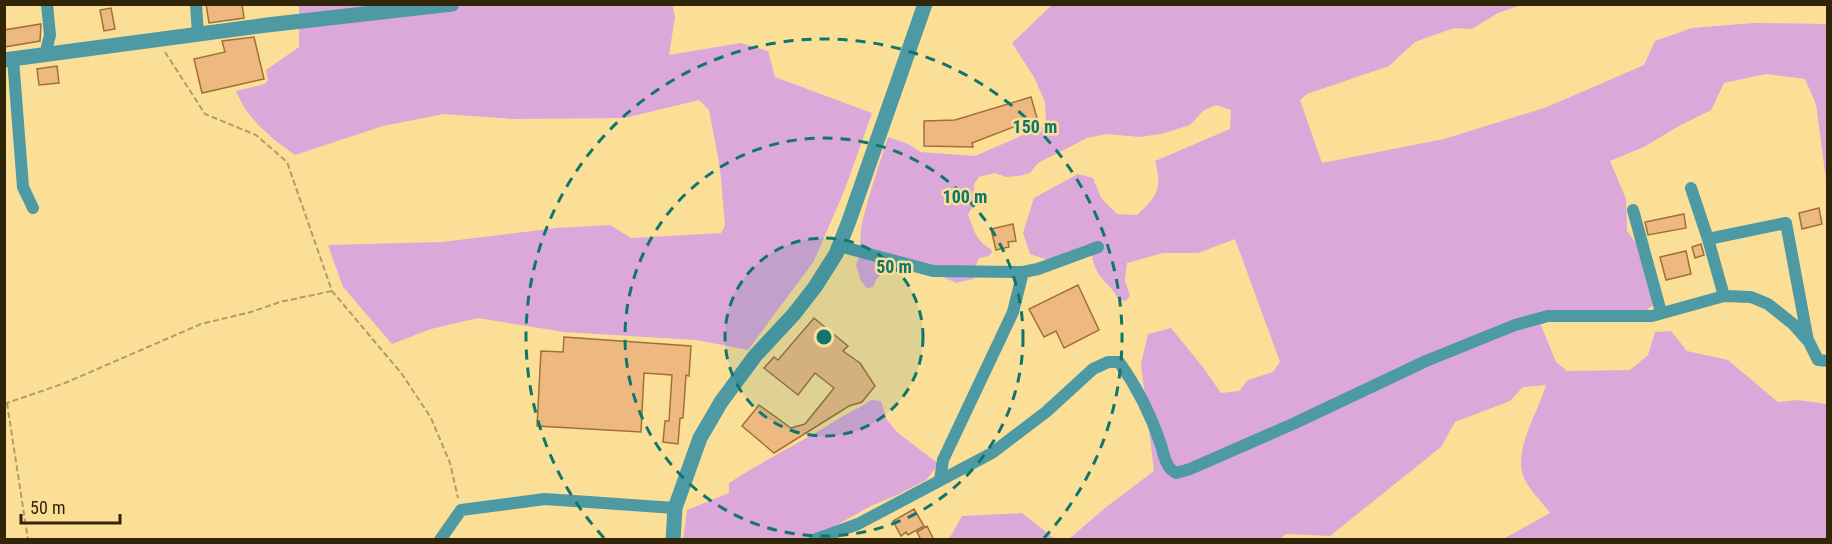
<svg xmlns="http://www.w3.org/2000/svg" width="1832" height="544" viewBox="0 0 1832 544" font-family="'Roboto Condensed',sans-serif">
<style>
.green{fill:#dca7d9}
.building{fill:#eeb980;stroke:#a17037;stroke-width:1.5}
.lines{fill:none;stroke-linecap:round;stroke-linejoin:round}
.path{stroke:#b39c63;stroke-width:2;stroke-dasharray:6 3;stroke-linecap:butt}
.minor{stroke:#4d99a4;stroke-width:12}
.tertiary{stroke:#4d99a4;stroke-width:15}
.ring{fill:none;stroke:#0f766e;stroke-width:3;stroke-dasharray:10 8}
.centre{fill:#0f766e;stroke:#fcdf97;stroke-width:3}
.ring-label{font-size:18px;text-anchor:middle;font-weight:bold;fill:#0f766e;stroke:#fcdf97;stroke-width:5;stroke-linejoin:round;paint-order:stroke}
</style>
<rect width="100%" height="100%" fill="#fcdf97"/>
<!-- green -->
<path class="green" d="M 672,4 L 675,17 L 669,55 L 741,43 L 768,51 L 775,77 L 872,113 L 845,189 L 814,261 L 748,350 L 696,340 L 564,332 L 478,318 L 431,329 L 392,344 L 343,287 L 328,245 L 442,242 L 556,228 L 610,225 L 631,238 L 721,233 L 725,226 L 720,168 L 709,110 L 699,100 L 625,118 L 512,119 L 444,114 L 383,126 L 295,155 C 271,138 247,119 236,91 L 265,84 L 268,80 L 266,70 L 299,47 L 299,5 Z
M 1052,5 L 1521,5 L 1498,13 L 1472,29 L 1454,28 L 1415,42 L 1389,66 L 1307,94 L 1300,100 L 1322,163 L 1444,139 L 1547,107 L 1644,65 L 1655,41 L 1692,28 L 1754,23 L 1827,24 L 1827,187 L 1816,104 L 1805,79 L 1766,74 L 1724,83 L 1711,110 L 1677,127 L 1644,147 L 1610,161 L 1626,199 L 1627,231 L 1644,254 L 1653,305 L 1645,311 L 1536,313 L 1556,362 L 1567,371 L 1630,370 L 1648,355 L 1655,332 L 1671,331 L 1687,351 L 1728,360 L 1778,402 L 1798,400 L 1827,404 L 1827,539 L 1503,539 L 1550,513 C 1542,502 1527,488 1523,475 C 1514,447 1539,411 1546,385 L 1523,387 L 1510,401 L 1455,422 L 1441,447 L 1330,536 L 1286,534 L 1278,540 L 1069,539 L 1105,508 L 1154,471 L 1141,364 L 1148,334 L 1171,328 L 1202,366 L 1221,393 L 1239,391 L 1248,380 L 1273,372 L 1280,362 L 1235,239 L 1198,253 L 1163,253 L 1127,263 L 1125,280 L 1130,296 L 1126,301 L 1118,299 C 1113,287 1100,280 1095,267 C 1091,258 1094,254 1087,244 L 1048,260 L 1030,254 L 1023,233 L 1034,198 L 1078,174 L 1093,178 L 1101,198 L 1117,214 L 1137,215 C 1157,196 1163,189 1155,161 L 1230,129 L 1231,110 L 1216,105 L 1204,110 L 1190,125 L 1161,134 L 1140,137 L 1106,134 L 1087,138 L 1038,163 L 1030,173 L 1019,176 L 1006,177 L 995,173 L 979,177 L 974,184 L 975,203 L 968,214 C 973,228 977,243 991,249 L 992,252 L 989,256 L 979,258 L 976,265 L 977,275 L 973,279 L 956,283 L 939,275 L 908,268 L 885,272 L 877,278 L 873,287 L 867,288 L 861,281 L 856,265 C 862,252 859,238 862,223 C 869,194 879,165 888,137 L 908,144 L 921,152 L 975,156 L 1046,125 L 1045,102 L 1034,77 L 1012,43 Z
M 871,400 L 881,401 L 887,420 L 898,433 L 939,464 L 926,480 L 897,495 L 871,506 L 824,532 L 805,539 L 683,540 L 687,510 L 729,493 L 729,483 C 766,459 806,440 843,416 C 853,410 862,407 871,400 Z
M 1022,513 L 1055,539 L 949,539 L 962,516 Z"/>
<!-- building -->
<path class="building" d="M 206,4 L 242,4 L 244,18 L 209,23 Z
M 111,8 L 115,29 L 104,31 L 100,10 Z
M 41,24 L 40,41 L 4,47 L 4,30 Z
M 254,37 L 264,79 L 202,93 L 194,59 L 225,52 L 222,41 Z
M 57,66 L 59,83 L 39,85 L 37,69 Z
M 1031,97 L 1037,118 L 972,143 L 973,147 L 924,146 L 924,121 L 955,120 Z
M 1819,208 L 1822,224 L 1802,229 L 1799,213 Z
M 1684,214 L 1686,228 L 1648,235 L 1645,222 Z
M 1013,224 L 1016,241 L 1008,242 L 1009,247 L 996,250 L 991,229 Z
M 1701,244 L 1704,255 L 1695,258 L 1692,247 Z
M 1686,251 L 1691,274 L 1666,280 L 1660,257 Z
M 1078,285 L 1099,330 L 1064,348 L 1056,331 L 1044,337 L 1029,309 Z
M 814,318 L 848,346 L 843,351 L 860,363 L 875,386 L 862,402 L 849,406 L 774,453 L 742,426 L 759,405 L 791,428 L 805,424 L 834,388 L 815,373 L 798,395 L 764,368 L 774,357 L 778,360 Z
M 564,337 L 691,346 L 689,376 L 686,375 L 683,418 L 680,418 L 678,444 L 663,442 L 665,421 L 669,421 L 672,375 L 644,373 L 641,432 L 537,426 L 541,351 L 563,352 Z
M 914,509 L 924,526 L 908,535 L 906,532 L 901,536 L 893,521 Z
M 927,526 L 934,540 L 921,540 L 917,532 Z"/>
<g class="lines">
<!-- path -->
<path class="path" d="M 165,52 L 205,114 L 256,135 L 287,162 L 332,291 L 402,374 L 431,418 L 450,463 L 458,498
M 7,403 L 28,540
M 4,404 L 65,383 L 201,324 L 251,312 L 280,302 L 332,291"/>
<!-- minor -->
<path class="minor" d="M 196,4 L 198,34
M 45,55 L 50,35 L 47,4
M 13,59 L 23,187 L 33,208
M 1691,188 L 1708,239
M 1633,210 L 1661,312
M 839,246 L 933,271 L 1023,272 L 1013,312 L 943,460 L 940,480
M 1023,272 L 1038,269 L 1098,247
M 1724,296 L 1708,239 L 1786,223 L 1808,341
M 440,540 L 461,510 L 545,499 L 675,508
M 814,540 L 858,524 L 992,453 L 1046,412 L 1093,369 L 1108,362 L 1119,362 C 1137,387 1151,415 1161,445 C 1164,456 1166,468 1176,473 L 1190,469 L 1295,423 L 1426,361 L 1515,325 L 1548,316 L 1652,316 L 1724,296 L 1751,297 L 1768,304 L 1793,324 L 1809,342 L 1818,360 L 1828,361"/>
<!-- tertiary -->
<path class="tertiary" d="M 4,60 L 267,25 L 452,4
M 673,540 L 675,508 L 700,438 L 721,402 L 755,356 L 794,314 L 815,287 L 836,254 L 849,221 L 925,4"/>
</g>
<!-- distance rings -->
<circle cx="824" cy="337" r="99" fill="#0f766e" fill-opacity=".12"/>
<g class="ring">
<circle cx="824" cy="337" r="99"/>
<circle cx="824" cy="337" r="199"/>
<path d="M604 538A298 298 0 1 1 1044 538"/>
</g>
<circle cx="824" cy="337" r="9" class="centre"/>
<g class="ring-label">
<text x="1035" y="133">150 m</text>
<text x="965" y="203">100 m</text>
<text x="894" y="273">50 m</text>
</g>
<!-- border -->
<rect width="1832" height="544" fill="none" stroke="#312507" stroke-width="12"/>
<!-- scale -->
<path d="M21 514v9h99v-9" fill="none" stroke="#312507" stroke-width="3"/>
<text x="30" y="514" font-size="18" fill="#312507" stroke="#fcdf97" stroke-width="4.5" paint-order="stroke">50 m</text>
</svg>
